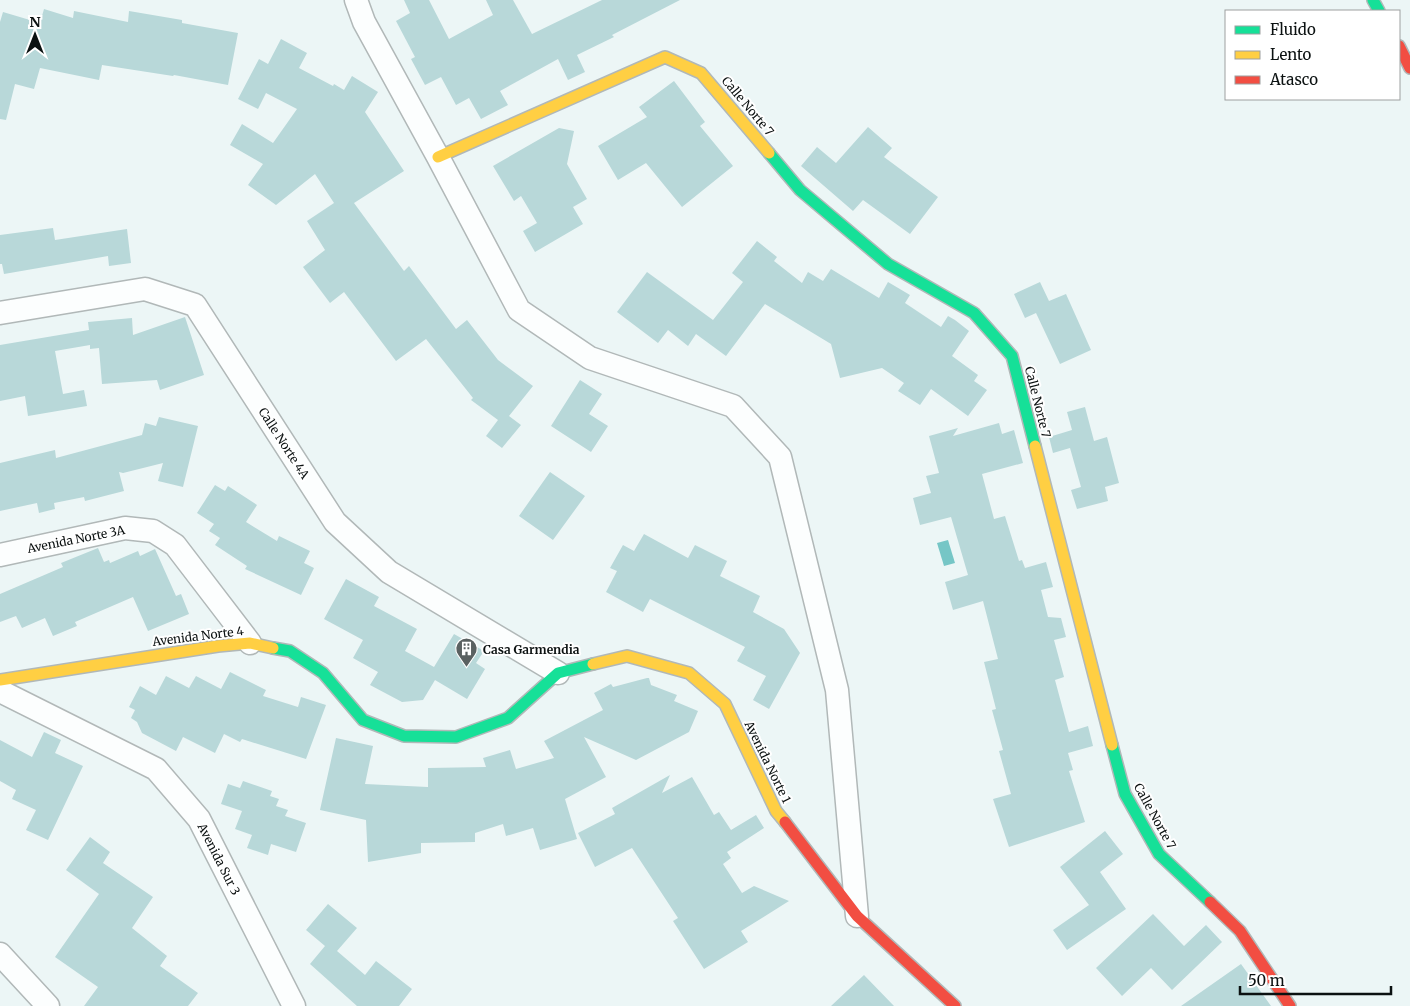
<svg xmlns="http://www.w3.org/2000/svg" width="1410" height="1006" viewBox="0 0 1410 1006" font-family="Merriweather,serif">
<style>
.water{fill:#76c6c6}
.building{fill:#b8d8d9}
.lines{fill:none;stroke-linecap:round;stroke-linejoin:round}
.street-casing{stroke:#b1b8b8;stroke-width:25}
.fast-casing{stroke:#b1b8b8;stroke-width:14}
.slow-casing{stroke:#b1b8b8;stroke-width:14}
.jam-casing{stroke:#b1b8b8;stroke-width:14}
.street{stroke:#fcfefe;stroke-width:22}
.fast{stroke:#16e098;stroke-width:11}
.slow{stroke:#ffcf43;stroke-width:11}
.jam{stroke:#f24e42;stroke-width:11}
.labels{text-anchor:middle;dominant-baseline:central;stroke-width:4;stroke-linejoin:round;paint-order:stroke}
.street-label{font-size:12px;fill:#0b1111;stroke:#fff}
.poi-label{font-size:12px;font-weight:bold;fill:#0b1111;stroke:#fff;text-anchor:start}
</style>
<rect width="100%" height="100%" fill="#ecf6f6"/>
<!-- water -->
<path class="water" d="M 948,540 L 955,563 L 944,566 L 937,543 Z"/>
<!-- building -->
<path class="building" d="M 404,0 L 429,0 L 449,39 L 493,15 L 486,0 L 513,0 L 532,34 L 602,0 L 680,0 L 612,35 L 614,37 L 577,55 L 585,72 L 568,80 L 558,59 L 500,91 L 508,105 L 481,119 L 469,98 L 456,105 L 441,77 L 425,85 L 411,59 L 415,57 L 396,21 L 410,13 Z
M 44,9 L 73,18 L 74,11 L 128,22 L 129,11 L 182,20 L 182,23 L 238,33 L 228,85 L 174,75 L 173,76 L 102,65 L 99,80 L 40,68 L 34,89 L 15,84 L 6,120 L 0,119 L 0,22 L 3,12 L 40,23 Z
M 281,39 L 307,53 L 299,68 L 333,86 L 334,84 L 344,90 L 352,76 L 378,92 L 365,112 L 404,171 L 354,203 L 404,271 L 409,266 L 456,329 L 467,320 L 498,360 L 533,386 L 509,416 L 521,425 L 502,448 L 486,436 L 498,420 L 471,400 L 473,398 L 426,339 L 396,361 L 344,292 L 330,303 L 303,267 L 325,250 L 307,221 L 334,203 L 315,174 L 276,205 L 248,185 L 263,164 L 230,145 L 242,124 L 273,143 L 297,109 L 266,93 L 258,109 L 238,99 L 259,59 L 268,64 Z
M 674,81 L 705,122 L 700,126 L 733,166 L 682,207 L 646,163 L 618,180 L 598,146 L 647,117 L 639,107 Z
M 868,127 L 892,148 L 884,157 L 938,197 L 910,234 L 863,200 L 853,211 L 801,166 L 817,147 L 836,163 Z
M 559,128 L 574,131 L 567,164 L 587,199 L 573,207 L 583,224 L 535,252 L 523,231 L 537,223 L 521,196 L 514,201 L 493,166 Z
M 53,228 L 55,240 L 127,229 L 131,263 L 109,266 L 108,256 L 4,274 L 2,264 L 0,264 L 0,235 Z
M 757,241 L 777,257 L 774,261 L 802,283 L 808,272 L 823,281 L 831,269 L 879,298 L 888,282 L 910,295 L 905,303 L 941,327 L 948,316 L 955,320 L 969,331 L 952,356 L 978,375 L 974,381 L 987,390 L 968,416 L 931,389 L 920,405 L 898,391 L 904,383 L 882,368 L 840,378 L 831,344 L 765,304 L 726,356 L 696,334 L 688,346 L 668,330 L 658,343 L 617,312 L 647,272 L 713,320 L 743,282 L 732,273 Z
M 1040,282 L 1049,301 L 1066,294 L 1091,350 L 1060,364 L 1036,313 L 1025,318 L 1014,294 Z
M 185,317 L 204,375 L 160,390 L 157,380 L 102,384 L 99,348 L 90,349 L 90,345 L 55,351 L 63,394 L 84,390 L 87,406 L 28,416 L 25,396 L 0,401 L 0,345 L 89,330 L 88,322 L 132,318 L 133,335 Z
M 580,380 L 602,394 L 589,414 L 608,426 L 591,452 L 551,426 Z
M 1085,407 L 1094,441 L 1107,437 L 1119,483 L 1105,487 L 1108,501 L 1077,509 L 1071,490 L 1081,487 L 1070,448 L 1053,453 L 1049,437 L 1072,430 L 1067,412 Z
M 159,417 L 198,426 L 183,487 L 158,481 L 163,463 L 123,473 L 119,472 L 124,491 L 85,501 L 84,497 L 54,503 L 55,509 L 39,513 L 37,503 L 0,511 L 0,463 L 55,450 L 56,458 L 142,435 L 145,423 L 156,426 Z
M 999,423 L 1002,434 L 1014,430 L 1023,463 L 982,474 L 994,519 L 1005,516 L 1019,561 L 1022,560 L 1025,568 L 1046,562 L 1053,587 L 1041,590 L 1048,617 L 1061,618 L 1066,637 L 1054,640 L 1064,677 L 1055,680 L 1069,732 L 1088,726 L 1093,746 L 1068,753 L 1073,770 L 1069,771 L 1085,822 L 1009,847 L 993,799 L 1011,794 L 999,751 L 1003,750 L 992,710 L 996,709 L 984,662 L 998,659 L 983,601 L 953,610 L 945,582 L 968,575 L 951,517 L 920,525 L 913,498 L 931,493 L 926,476 L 939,473 L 929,436 L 958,428 L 953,436 Z
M 550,472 L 585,496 L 553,540 L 519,516 Z
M 215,485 L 225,491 L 228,486 L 257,505 L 246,522 L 277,541 L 279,536 L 310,551 L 304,563 L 314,568 L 301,595 L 245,569 L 247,566 L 215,545 L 220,538 L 209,531 L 214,524 L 197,513 Z
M 644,534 L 688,558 L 695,545 L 727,561 L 720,576 L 760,596 L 753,612 L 784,629 L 800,653 L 769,709 L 753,700 L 766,676 L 737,661 L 745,647 L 650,599 L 643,612 L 606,592 L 617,571 L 610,568 L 623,545 L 634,551 Z
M 98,548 L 104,562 L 109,560 L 110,563 L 138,551 L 140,556 L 155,549 L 176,596 L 181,594 L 189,614 L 148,631 L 133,597 L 75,622 L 77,626 L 53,636 L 45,618 L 22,628 L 16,616 L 0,622 L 0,594 L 63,567 L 61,563 Z
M 346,579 L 379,597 L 374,606 L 417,629 L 405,651 L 434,667 L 454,634 L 484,651 L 476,663 L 485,669 L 467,699 L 435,680 L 423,700 L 402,702 L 370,685 L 378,672 L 353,658 L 363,640 L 324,619 Z
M 230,672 L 266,690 L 263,696 L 298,707 L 301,697 L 326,705 L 306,759 L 242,739 L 240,742 L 224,734 L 215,753 L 183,737 L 176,751 L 142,733 L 137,722 L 131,718 L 135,710 L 129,707 L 140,686 L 156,695 L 166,676 L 189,688 L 196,676 L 221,689 Z
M 647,678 L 649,678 L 651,685 L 677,695 L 674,701 L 698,711 L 689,732 L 636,760 L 584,737 L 606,777 L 565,799 L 577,839 L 540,850 L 533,828 L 506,836 L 503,824 L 475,833 L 475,842 L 421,843 L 421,853 L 368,862 L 366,820 L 320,810 L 336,738 L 373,746 L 365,784 L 428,787 L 428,768 L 486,767 L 483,758 L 510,750 L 516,769 L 554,758 L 544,741 L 603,710 L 594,693 L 611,684 L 613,687 Z
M 44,732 L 61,740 L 55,753 L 83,766 L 48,840 L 26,830 L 36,810 L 12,799 L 16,790 L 0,781 L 0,740 L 32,757 Z
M 670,775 L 662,793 L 692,777 L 714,815 L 719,812 L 731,830 L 756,815 L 764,828 L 727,852 L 731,858 L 723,864 L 742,893 L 754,886 L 789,901 L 741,931 L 748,942 L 704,969 L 673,921 L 678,918 L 632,848 L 595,867 L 578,833 L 615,814 L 612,808 Z
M 243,781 L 272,791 L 270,796 L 279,799 L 276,806 L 288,810 L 285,816 L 306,823 L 296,852 L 271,844 L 268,855 L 247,848 L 252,835 L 235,829 L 242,811 L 221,804 L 228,784 L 240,788 Z
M 1105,831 L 1123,854 L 1100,872 L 1126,909 L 1067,950 L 1053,930 L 1089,905 L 1060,867 Z
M 90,837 L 110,852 L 103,863 L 153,897 L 132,928 L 167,956 L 160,966 L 198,993 L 188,1006 L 84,1006 L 98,987 L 55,957 L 99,894 L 66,870 Z
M 328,904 L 357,928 L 337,951 L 365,975 L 376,961 L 412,989 L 399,1006 L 357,1006 L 310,964 L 325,946 L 306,930 Z
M 1153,914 L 1184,946 L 1206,925 L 1222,942 L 1172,990 L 1151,968 L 1122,996 L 1096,968 Z
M 1241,964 L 1271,1006 L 1181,1006 Z
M 864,975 L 894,1006 L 831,1006 Z"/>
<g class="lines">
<defs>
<path id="street" d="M 356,0 L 364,22 L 438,157 L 519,310 L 590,358 L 733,406 L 780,457 L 837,690 L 857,916
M 0,313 L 145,289 L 195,305 L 335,522 L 389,572 L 558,673
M 0,555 L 125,528 L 153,531 L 175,545 L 250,643
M 0,691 L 156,769 L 199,819 L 294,1006
M 0,954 L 48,1006"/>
<path id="fast" d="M 1373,0 L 1379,11
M 769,153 L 800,190 L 888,264 L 974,313 L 1012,356 L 1035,446
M 273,648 L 290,651 L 323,673 L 363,720 L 404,736 L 456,737 L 508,718 L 558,673 L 593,664
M 1112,745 L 1125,794 L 1159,854 L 1210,902"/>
<path id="slow" d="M 438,157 L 665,57 L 701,73 L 769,153
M 1035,446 L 1112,745
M 593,664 L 627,656 L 689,673 L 725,704 L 776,811 L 785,822
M 0,680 L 218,646 L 250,643 L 273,648"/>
<path id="jam" d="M 1399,46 L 1410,68
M 785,822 L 857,916 L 955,1006
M 1210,902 L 1240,931 L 1290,1006"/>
</defs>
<!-- street casing -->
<use href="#street" class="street-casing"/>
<!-- fast casing -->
<use href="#fast" class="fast-casing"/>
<!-- slow casing -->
<use href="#slow" class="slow-casing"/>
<!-- jam casing -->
<use href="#jam" class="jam-casing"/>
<!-- street -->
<use href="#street" class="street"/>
<!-- fast -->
<use href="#fast" class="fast"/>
<!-- slow -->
<use href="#slow" class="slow"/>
<!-- jam -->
<use href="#jam" class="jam"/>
</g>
<!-- icons -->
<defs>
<symbol id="building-pin" viewBox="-11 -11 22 30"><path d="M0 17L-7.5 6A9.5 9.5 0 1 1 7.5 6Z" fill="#5a6161" stroke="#fff"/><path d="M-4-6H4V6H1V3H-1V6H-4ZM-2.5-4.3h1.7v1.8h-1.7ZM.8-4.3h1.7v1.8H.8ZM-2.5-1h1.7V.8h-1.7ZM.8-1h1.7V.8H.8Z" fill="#fff"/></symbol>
</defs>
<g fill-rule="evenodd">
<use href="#building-pin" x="454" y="636" width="25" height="34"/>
</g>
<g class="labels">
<!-- street labels -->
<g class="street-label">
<text transform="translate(748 106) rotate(50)">Calle Norte 7</text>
<text transform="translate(1038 402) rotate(76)">Calle Norte 7</text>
<text transform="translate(284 443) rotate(57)">Calle Norte 4A</text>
<text transform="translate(76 539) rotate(-11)">Avenida Norte 3A</text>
<text transform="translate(198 636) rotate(-7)">Avenida Norte 4</text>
<text transform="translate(768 762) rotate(64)">Avenida Norte 1</text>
<text transform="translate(1155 816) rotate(61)">Calle Norte 7</text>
<text transform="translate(219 859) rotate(63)">Avenida Sur 3</text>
</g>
<!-- poi labels -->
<g class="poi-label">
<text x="483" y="649">Casa Garmendia</text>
</g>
</g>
<!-- legend -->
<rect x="1225" y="10" width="175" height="90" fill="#ffffff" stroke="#9da0a0"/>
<rect x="1235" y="26" width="25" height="8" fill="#16e098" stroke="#9da0a0"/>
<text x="1270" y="35" font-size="15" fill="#0b1111">Fluido</text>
<rect x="1235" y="51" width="25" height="8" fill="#ffcf43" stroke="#9da0a0"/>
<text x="1270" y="60" font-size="15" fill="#0b1111">Lento</text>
<rect x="1235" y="76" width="25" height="8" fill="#f24e42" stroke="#9da0a0"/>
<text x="1270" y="85" font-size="15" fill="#0b1111">Atasco</text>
<!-- north arrow -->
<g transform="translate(35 35)" stroke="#ffffff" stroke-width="4" paint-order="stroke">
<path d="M0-4L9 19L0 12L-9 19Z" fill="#0b1111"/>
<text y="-8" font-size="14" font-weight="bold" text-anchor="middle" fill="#0b1111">N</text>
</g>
<!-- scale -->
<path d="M1240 986v8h151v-8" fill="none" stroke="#0b1111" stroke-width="2.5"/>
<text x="1248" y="986" font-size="15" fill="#0b1111" stroke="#ffffff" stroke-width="4" paint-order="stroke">50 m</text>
</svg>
